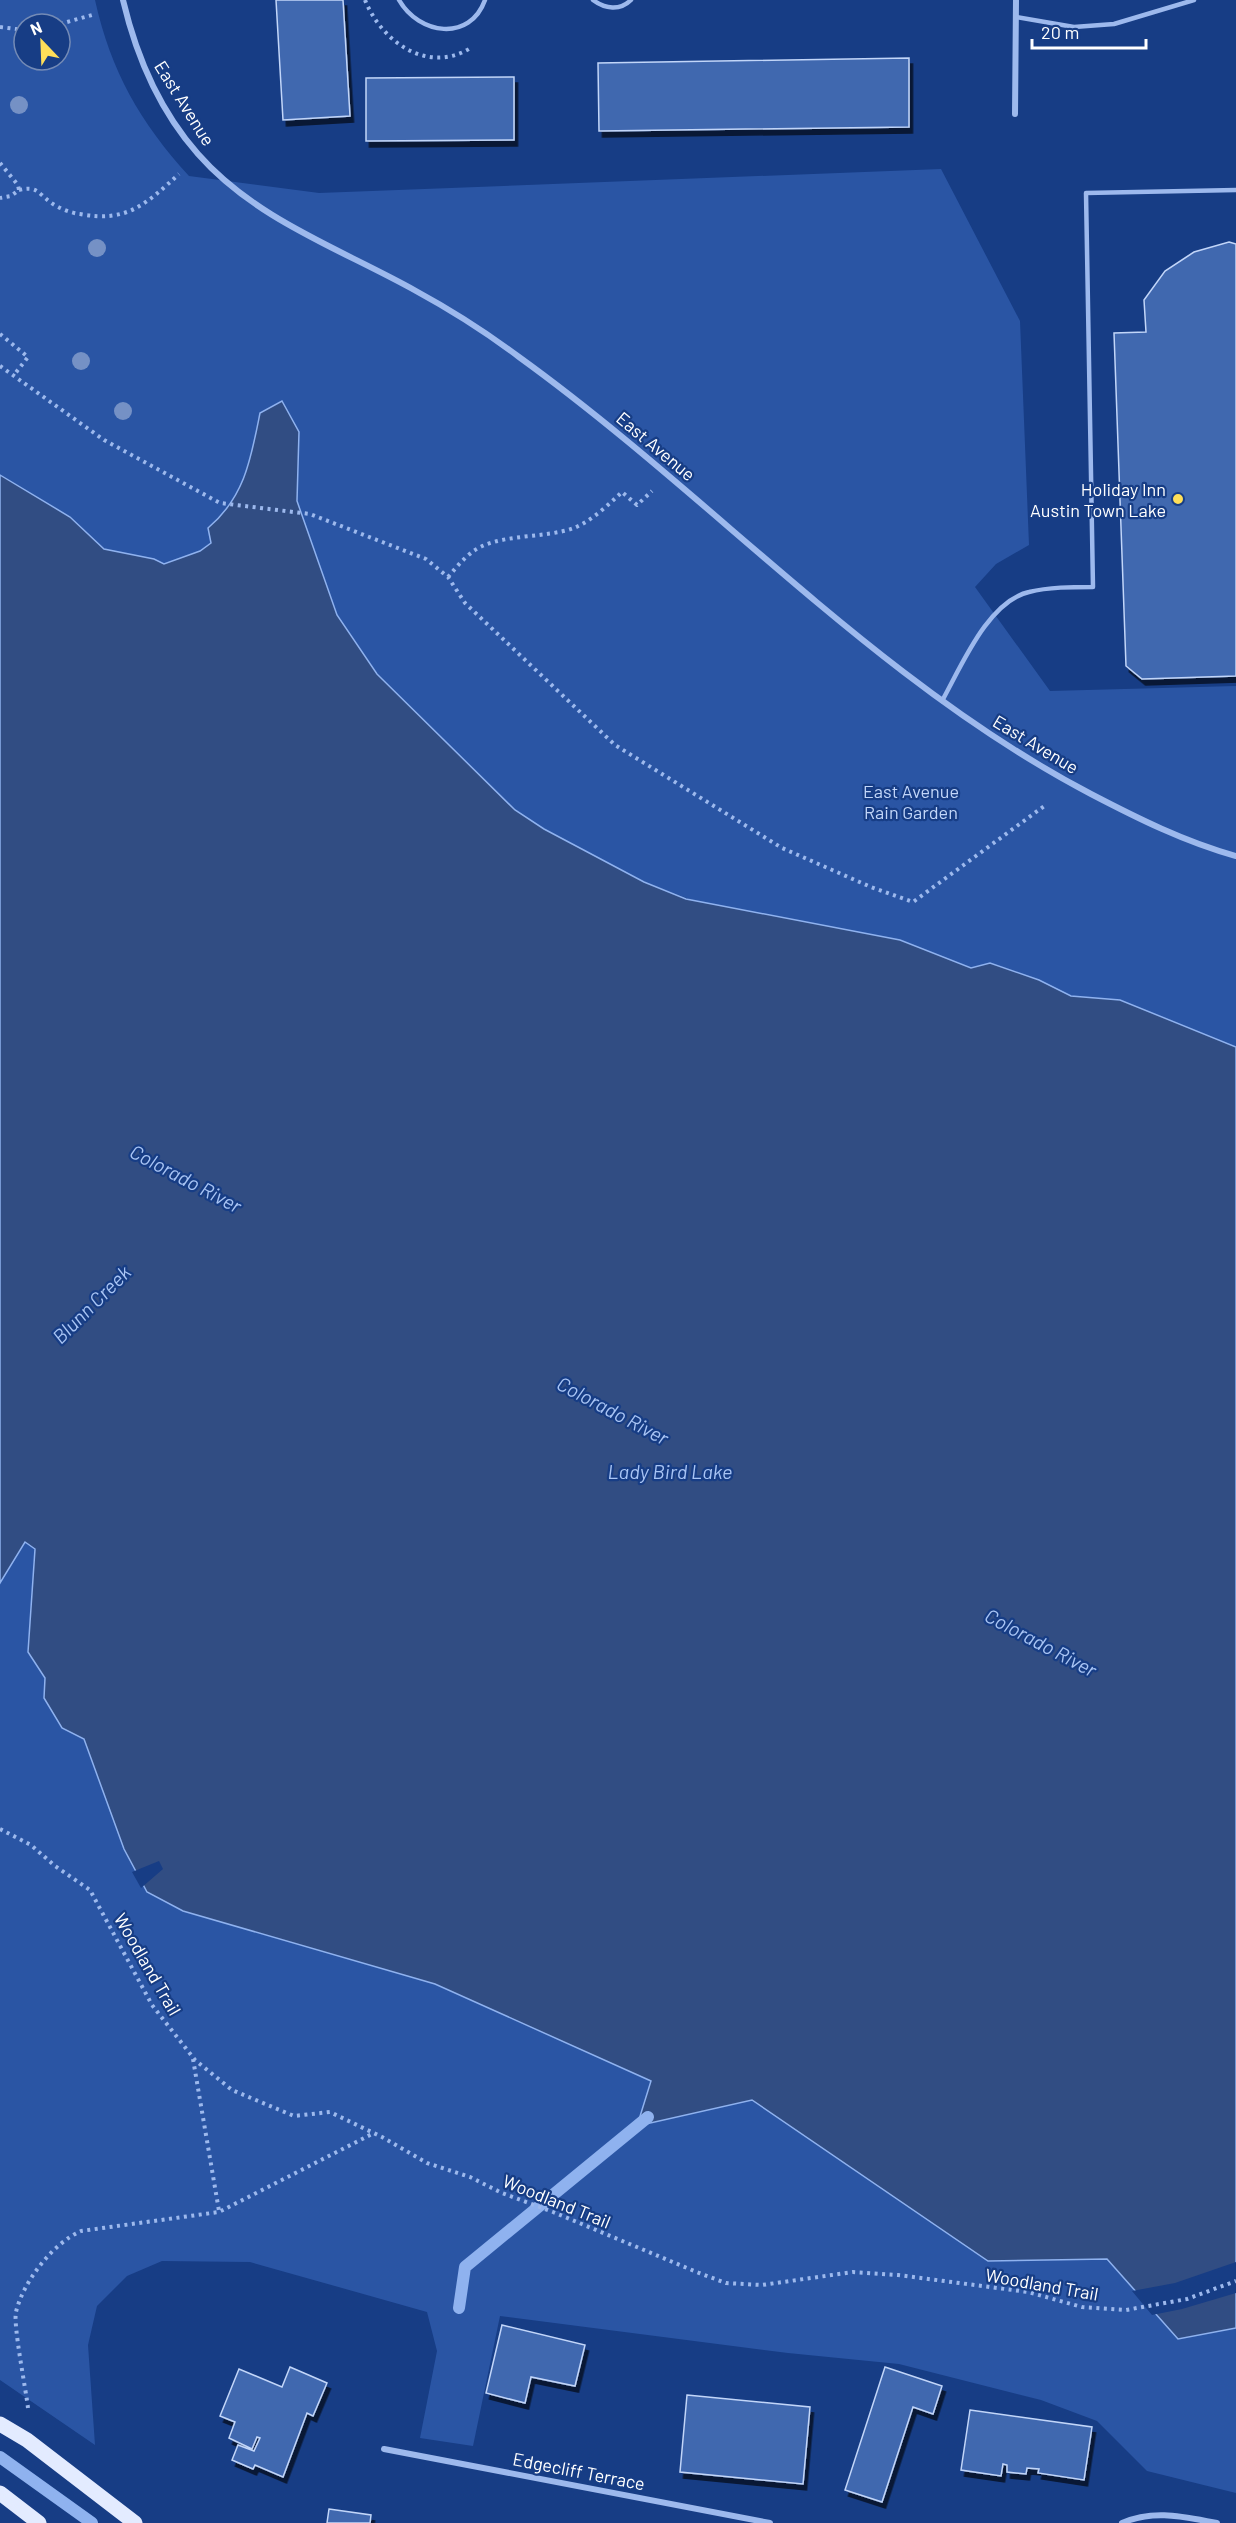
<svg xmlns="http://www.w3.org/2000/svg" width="1236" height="2523" viewBox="0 0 1236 2523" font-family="Barlow,sans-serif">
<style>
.green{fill:#2a55a4;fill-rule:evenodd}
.water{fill:#314d83;stroke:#8fb2ef;stroke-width:1.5}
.pier{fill:#173d85}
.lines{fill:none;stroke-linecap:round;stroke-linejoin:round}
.stream{stroke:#8fb2ef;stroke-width:12}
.building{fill:#4067af;stroke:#c2d6f9;stroke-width:1.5;filter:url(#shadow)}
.path{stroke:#9db9ed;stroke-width:4;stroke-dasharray:3 4.5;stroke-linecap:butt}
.lane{stroke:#9db9ed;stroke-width:4.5}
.street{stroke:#9db9ed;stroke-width:6}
.primary{stroke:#e3ebff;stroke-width:15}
.tree{fill:#7591c5}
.poi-dot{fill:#ffdf59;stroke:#173d85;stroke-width:2}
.labels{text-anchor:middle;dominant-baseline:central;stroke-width:4.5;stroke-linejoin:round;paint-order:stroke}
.street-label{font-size:18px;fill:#fff;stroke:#173d85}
.poi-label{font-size:18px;fill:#fff;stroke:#173d85;text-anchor:end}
.park-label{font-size:18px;fill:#c2d6f9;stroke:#173d85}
.water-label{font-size:20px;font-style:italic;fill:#a8c4f4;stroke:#173d85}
</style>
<defs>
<filter id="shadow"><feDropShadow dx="3.5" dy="6" stdDeviation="0" flood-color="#0009"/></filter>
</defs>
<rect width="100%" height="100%" fill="#173d85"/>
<!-- green -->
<path class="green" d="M 0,0 L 95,0 C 111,72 140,122 189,176 L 319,193 L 941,169 L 1020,321 L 1029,545 L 996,564 L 975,587 L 1050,691 L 1236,686 L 1236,1047 L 1120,1000 L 1071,996 L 1039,980 L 990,963 L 971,968 L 900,940 L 700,903 L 644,882 L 544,829 L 515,810 L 377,673 L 337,615 L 325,582 L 250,526 L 150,582 L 0,489 ZM 24,24 L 60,24 L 60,60 L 24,60 Z
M 0,1480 L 37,1510 L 28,1652 L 45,1678 L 44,1698 L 62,1728 L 84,1738 L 124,1849 L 183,1911 L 435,1984 L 652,2081 L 637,2126 L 752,2100 L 988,2261 L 1107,2259 L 1178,2339 L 1236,2328 L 1236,2493 L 1147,2471 L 1097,2421 L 1041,2400 L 899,2364 L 788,2353 L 500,2316 L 473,2446 L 420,2438 L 437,2351 L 427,2312 L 250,2262 L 162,2261 L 127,2276 L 97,2306 L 88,2345 L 95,2445 L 0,2380 Z"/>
<!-- water -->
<path class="water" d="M 282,401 L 299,432 L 297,501 L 337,615 L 377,674 L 515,810 L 544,829 L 644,882 L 686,899 L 900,940 L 971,968 L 990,963 L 1039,980 L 1071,996 L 1120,1000 L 1236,1047 L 1236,2328 L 1178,2339 L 1107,2259 L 988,2261 L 752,2100 L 637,2126 L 651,2081 L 435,1984 L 183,1911 L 147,1892 L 124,1849 L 84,1739 L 62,1728 L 44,1698 L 45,1678 L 28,1652 L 35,1549 L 25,1542 L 0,1583 L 0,475 L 70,517 L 104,549 L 154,559 L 164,564 L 200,551 L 211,543 L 208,528 C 245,497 251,458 260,413 Z"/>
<!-- pier -->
<path class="pier" d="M 159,1861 L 163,1869 L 141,1888 L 132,1872 Z
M 1236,2262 L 1236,2293 L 1182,2309 L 1152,2315 L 1132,2291 L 1175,2283 Z"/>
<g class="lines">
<!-- stream -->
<path class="stream" d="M 459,2308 L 465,2267 L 648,2117
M 0,2457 L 92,2523"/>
</g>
<!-- building -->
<path class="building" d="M 276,0 L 343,0 L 350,116 L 283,120 Z
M 909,58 L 909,127 L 599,131 L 598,63 Z
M 514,77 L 514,140 L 366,141 L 366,78 Z
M 1229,242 L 1236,244 L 1236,676 L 1142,679 L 1126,666 L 1114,333 L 1146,332 L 1144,300 L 1165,271 L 1194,252 Z
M 502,2325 L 585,2345 L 575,2386 L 531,2377 L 525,2403 L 486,2393 Z
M 290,2367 L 327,2383 L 313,2416 L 307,2413 L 283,2477 L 255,2465 L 253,2469 L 232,2460 L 238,2445 L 254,2451 L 260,2438 L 257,2437 L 252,2449 L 229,2438 L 235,2422 L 220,2416 L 239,2369 L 282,2387 Z
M 885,2367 L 942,2386 L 933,2414 L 913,2407 L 882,2502 L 845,2490 Z
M 687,2395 L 810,2407 L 803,2484 L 680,2472 Z
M 970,2410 L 1092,2427 L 1084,2480 L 1038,2473 L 1039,2469 L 1027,2468 L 1026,2474 L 1007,2472 L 1007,2465 L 1003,2464 L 1001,2476 L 961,2470 Z
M 329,2509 L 371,2515 L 370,2523 L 327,2523 Z"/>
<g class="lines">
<!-- path -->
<path class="path" d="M 365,0 C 381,40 425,74 469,49
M 60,24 L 92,15
M 0,27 L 24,30
M 0,163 L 18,185 L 19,190 L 11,196 L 0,198
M 19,190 C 37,186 37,192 50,202 C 58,208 71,213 80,214 C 127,223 146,204 179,174
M 0,334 L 28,357 L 14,375
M 0,366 L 104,440 L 220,503 L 310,514 L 426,559 L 448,577 L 465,603 L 615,745 L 782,848 L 871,887 L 913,902 L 1047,804
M 448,577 C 455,569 462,560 471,553 C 495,533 544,539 574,528 C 593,520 608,505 622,492 L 637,505 L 652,491
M 0,1829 L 31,1845 L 55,1866 L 90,1890 L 152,2005 L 195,2060 L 232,2090 L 294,2116 L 330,2112 L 382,2137 L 427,2163 L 470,2177 L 502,2193 L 553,2212 L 699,2273 L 726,2283 L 762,2285 L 853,2272 L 898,2275 L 1028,2292 L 1082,2307 L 1126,2310 L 1187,2299 L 1236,2281
M 193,2059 L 219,2211
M 28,2408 C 26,2390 13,2325 16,2312 C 23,2282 53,2243 81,2231 L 219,2212 L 374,2133"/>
<!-- lane -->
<path class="lane" d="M 399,0 C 419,35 470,42 485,0
M 593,0 C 605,9 620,11 631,0
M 1016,17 L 1074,27 L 1114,24 L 1194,0
M 942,701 C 961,667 988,601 1029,592 C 1049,587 1072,587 1093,587 L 1086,193 L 1236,190"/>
<!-- street -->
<path class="street" d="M 123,0 C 136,55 160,111 198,154 C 256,220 341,249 416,291 C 451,310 487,333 519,357 C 713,497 877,682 1091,794 C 1137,818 1185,842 1236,856
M 1015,114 L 1016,0
M 384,2449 L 770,2523
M 1122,2523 C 1154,2509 1184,2517 1217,2523"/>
<!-- primary -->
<path class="primary" d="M 0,2424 L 27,2440 L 135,2523
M 0,2493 L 39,2523"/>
</g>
<!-- trees -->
<g class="tree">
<circle cx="19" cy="105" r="9"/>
<circle cx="97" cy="248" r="9"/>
<circle cx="81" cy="361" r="9"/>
<circle cx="123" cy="411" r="9"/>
</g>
<!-- markers -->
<circle class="poi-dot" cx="1178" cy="499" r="6"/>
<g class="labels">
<!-- street labels -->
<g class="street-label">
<text transform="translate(185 103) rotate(58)">East Avenue</text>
<text transform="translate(656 446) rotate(40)">East Avenue</text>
<text transform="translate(1036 744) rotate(31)">East Avenue</text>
<text transform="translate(148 1964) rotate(60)">Woodland Trail</text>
<text transform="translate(557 2201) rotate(22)">Woodland Trail</text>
<text transform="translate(1042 2284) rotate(10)">Woodland Trail</text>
<text transform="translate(579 2471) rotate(11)">Edgecliff Terrace</text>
</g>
<!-- poi labels -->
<g class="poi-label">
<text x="1166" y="489">Holiday Inn<tspan x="1166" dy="21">Austin Town Lake</tspan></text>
</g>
<!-- park labels -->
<g class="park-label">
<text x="911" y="791">East Avenue<tspan x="911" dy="21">Rain Garden</tspan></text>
</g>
<!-- water labels -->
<g class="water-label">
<text transform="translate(186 1178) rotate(28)">Colorado River</text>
<text transform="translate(91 1304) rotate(-45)">Blunn Creek</text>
<text transform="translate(613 1410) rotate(28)">Colorado River</text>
<text x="670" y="1471">Lady Bird Lake</text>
<text transform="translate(1041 1642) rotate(28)">Colorado River</text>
</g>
</g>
<!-- north arrow -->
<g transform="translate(42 42) rotate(337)"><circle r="28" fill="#173d85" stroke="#748bb6" stroke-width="1.5"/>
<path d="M0-4.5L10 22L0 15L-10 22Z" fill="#ffdf59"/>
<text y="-9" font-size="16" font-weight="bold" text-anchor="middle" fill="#ffffff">N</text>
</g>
<!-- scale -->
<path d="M1032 39v9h114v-9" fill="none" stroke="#ffffff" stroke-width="3"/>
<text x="1041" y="39" font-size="18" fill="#ffffff" stroke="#173d85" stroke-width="4.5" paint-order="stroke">20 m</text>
</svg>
